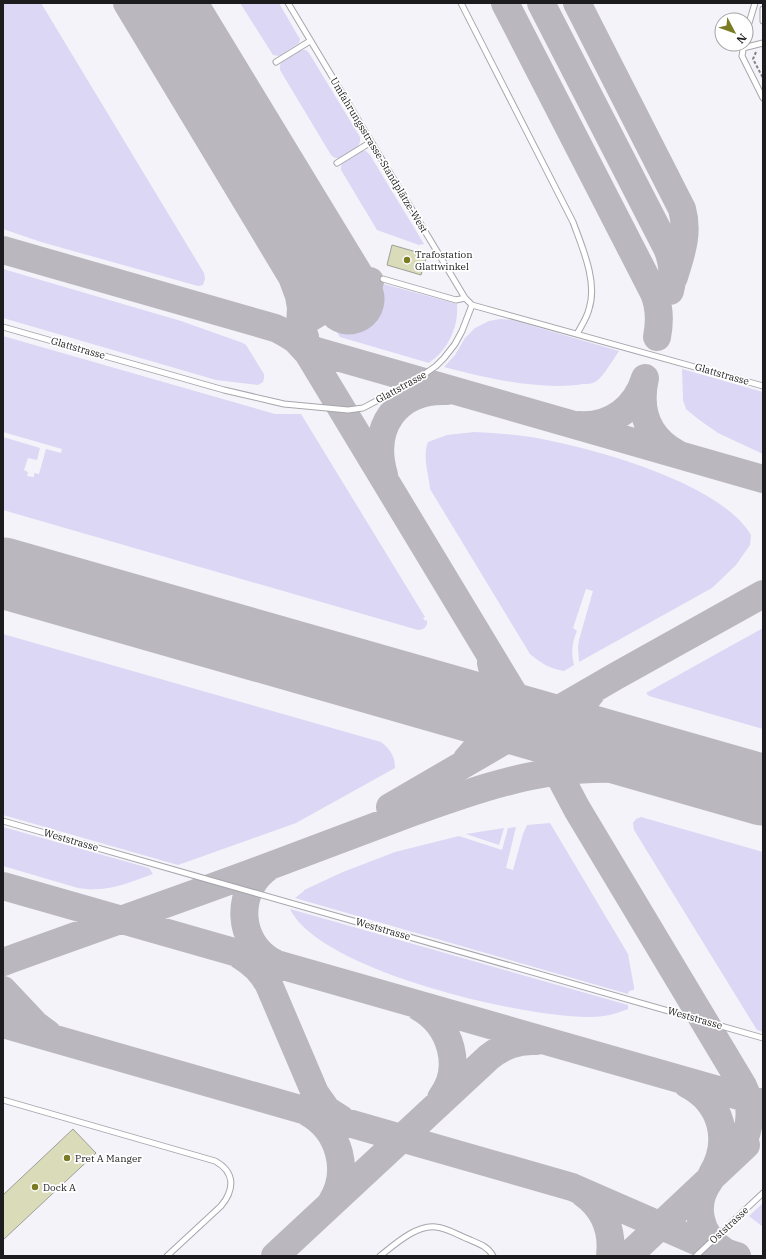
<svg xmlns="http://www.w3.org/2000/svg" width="766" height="1259" viewBox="0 0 766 1259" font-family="'IBM Plex Serif',serif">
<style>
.green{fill:#dbd7f5}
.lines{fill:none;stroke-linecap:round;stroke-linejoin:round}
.taxiway{stroke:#bab8be;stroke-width:28}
.runway{stroke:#bab8be;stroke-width:71}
.building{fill:#dadbb9;stroke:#9e9f99}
.lane-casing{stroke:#a7a6ac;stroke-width:7}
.path{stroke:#848487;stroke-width:2;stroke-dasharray:3 2;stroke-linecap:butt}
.lane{stroke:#fff;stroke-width:5}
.poi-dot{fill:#7b7b23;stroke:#fff;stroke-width:1.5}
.labels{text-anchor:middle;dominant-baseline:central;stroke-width:3.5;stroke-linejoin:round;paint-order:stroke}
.street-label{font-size:10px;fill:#1c1c1e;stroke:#fff}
.poi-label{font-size:10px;fill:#1c1c1e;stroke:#fff;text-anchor:start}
</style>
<rect width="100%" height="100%" fill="#f4f3f9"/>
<!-- green -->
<path class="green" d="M 3,3 L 41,3 L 204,273 L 205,279 L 203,285 L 198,286 L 41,242 L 3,229 Z
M 146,3 L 196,3 L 362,279 L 351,285 L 329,248 L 313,257 L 336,294 L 325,301 Z
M 240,3 L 279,3 L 298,36 L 300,39 L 299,43 L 279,56 L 273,55 Z
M 302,50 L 306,50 L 309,53 L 360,137 L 360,142 L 358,146 L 340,158 L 335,158 L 331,155 L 280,70 L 280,65 L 281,63 Z
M 363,151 L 366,151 L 370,155 L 424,244 L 419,245 L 377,230 L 341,170 L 341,167 L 342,164 Z
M 3,269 L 181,321 L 243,343 L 246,345 L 264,374 L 264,378 L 263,382 L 258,385 L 216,380 L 3,318 Z
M 381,281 L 384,284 L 457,304 C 459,326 448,350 430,362 L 429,363 L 340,337 C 336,330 325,319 331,311 Z
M 500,319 L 512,320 L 619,351 C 614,358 602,379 595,382 C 592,384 587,384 583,384 C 541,391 486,378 444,367 L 455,355 L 465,338 L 475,328 L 489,321 Z
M 3,336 L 275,414 L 301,414 L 425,617 L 423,618 L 425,621 L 427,620 C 428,626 424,630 418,630 L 3,510 L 3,437 L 40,448 L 37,460 L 28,458 L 24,470 L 28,472 L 27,476 L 34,477 L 34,473 L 39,474 L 46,449 L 61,453 L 62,449 L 3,432 Z
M 682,369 L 763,392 L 763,454 L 718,433 L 698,419 L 686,409 L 683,400 Z
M 474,432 C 493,433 512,434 531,437 C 590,447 720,482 751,535 L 750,545 L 736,565 L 712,588 L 579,662 L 578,647 L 579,640 L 593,591 L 586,589 L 573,628 L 577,631 C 572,642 571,653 574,665 L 564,671 C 550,669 541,663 530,654 L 430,489 C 429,474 422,457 428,442 L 447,435 Z
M 763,628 L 763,729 L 649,696 L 646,693 Z
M 3,634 L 381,742 C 390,749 395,756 395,768 L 296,823 L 178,865 L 3,815 Z
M 641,817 L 763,852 L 763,1032 L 757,1030 L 634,830 L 633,823 L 636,819 Z
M 550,823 L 628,954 L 634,987 L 634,990 L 629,991 L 628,994 L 295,898 L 304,891 L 304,890 L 343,872 L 395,852 L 459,836 L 502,850 L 508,828 L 516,827 L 506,868 L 513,870 L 523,834 L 527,825 Z
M 3,827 L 149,868 L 153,874 C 128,883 106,893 78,888 L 3,866 Z
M 504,828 L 499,845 L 466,834 Z
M 290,909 L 628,1005 L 628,1009 C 616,1014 604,1017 590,1017 C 524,1018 320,971 290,909 Z
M 763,1203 L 763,1227 L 749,1216 Z"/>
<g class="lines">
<!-- taxiway -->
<path class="taxiway" d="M 127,3 L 292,277 L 299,296 L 301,308 L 300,326 L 301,333 L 309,355
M 505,3 L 654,293 C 660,308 660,322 657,337
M 541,3 L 667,248 C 673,262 674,277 670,291
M 577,3 L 682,209 C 689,233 681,254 674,277
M 3,250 L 275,328 C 290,334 301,345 316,351 L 763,479
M 305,337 L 300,324 L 370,281
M 296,340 L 308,353 L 532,724 L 577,809 L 743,1086 C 755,1110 750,1138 732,1158
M 579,425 C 611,427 636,408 645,378 C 638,409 647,437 676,453
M 384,475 C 370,427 397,389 447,391
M 467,759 C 492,735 501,696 491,663
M 566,783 C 558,749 570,717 592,692
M 390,807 L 616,676 L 763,594
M 270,866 C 234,889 236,944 275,963
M 3,886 L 760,1102
M 241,956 C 253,963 262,972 269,985 L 315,1093 L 327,1110 L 341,1119
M 3,962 C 99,927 196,894 291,858 C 333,842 375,826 416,811 C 459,796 503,780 548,773 C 616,763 684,772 751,787
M 3,990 L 36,1025 L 48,1034
M 419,1007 C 451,1025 464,1068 441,1098
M 3,1024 L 572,1187 L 712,1248 L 737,1256
M 687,1084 C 722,1102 732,1141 712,1174
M 307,1112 C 340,1130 351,1172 331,1203
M 710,1180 C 692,1204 699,1236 724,1251
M 583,1193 C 604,1208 613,1231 610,1256
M 275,1256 L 489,1057 C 503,1046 517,1040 536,1041
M 628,1256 L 746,1145"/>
<!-- runway -->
<path class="runway" d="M 169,3 L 349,299
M 3,573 L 763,790"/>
</g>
<!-- building -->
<path class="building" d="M 392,245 L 427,255 L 421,275 L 387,265 Z
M 73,1129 L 96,1153 L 3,1240 L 3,1195 Z"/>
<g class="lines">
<defs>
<path id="lane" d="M 288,3 L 465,298 L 472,305
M 461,3 L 573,222 C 582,247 598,282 589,309 C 587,318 581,326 577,334
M 763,9 L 763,21
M 746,33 L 755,3
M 744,44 L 742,56 L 763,98
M 743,48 L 763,43
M 276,62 L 310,41
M 337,163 L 371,142
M 383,279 L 456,300 L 465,298
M 3,327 L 224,390 L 284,404 L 348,410 L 363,408 L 416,380 L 436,366 L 444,358 L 455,344 L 462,331 L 472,305 L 763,386
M 3,821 L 763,1038
M 3,1100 L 215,1161 C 235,1172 235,1189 221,1206 L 167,1256
M 380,1256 C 394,1245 417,1224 436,1227 C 447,1228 458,1235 468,1239 C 477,1243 488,1246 493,1256
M 696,1256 L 763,1193"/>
</defs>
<!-- lane casing -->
<use href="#lane" class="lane-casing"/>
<!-- path -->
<path class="path" d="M 756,52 L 753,59 L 763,78"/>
<!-- lane -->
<use href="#lane" class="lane"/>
</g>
<!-- markers -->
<g class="poi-dot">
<circle cx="407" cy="260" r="4"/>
<circle cx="67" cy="1158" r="4"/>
<circle cx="35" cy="1187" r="4"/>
</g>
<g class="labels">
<!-- street labels -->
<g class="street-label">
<text transform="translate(379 155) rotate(59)">Umfahrungsstrasse-Standplätze-West</text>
<text transform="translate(78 348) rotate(16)">Glattstrasse</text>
<text transform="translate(722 374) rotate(16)">Glattstrasse</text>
<text transform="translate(401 387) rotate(-29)">Glattstrasse</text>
<text transform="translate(71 840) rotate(16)">Weststrasse</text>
<text transform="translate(383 929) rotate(16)">Weststrasse</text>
<text transform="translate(695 1018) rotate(16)">Weststrasse</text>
<text transform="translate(729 1225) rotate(-43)">Oststrasse</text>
</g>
<!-- poi labels -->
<g class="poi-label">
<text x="415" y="254">Trafostation<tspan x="415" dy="12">Glattwinkel</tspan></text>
<text x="75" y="1158">Pret A Manger</text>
<text x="43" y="1187">Dock A</text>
</g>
</g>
<!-- border -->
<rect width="766" height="1259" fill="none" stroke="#1c1c1e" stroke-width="8"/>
<!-- north arrow -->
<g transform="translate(734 32) rotate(131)"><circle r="19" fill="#ffffff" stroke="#a4a4a5"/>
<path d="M0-3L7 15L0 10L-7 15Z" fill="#7b7b23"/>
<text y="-6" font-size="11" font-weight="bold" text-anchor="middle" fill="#1c1c1e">N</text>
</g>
</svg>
